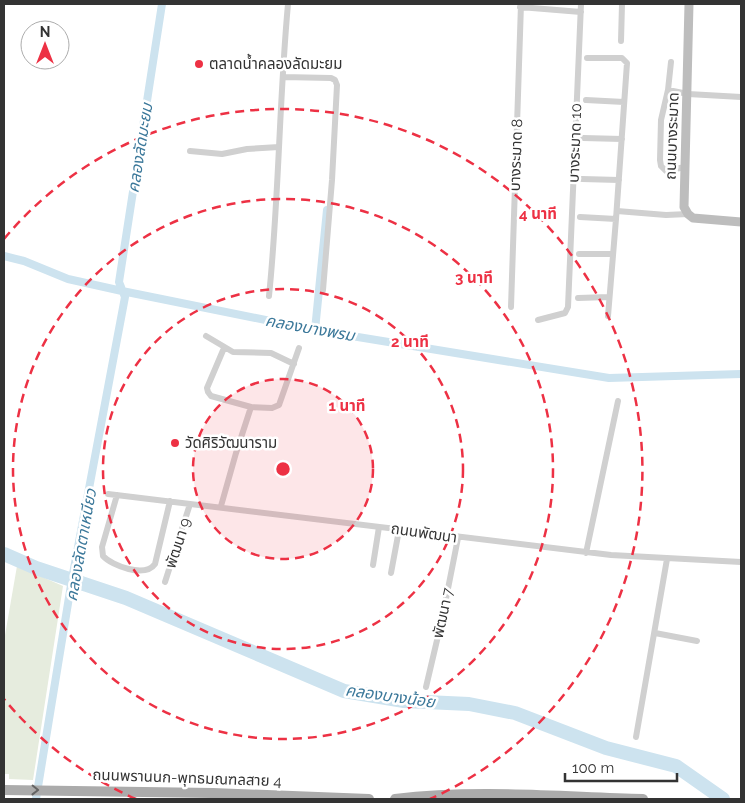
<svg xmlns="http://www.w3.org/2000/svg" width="745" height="803" viewBox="0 0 745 803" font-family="Raleway,'Noto Sans Thai',sans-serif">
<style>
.green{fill:#e6ecde}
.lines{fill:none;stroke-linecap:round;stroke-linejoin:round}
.canal{stroke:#cde3ef;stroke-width:8}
.river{stroke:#cde3ef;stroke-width:14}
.street{stroke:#d0d0d0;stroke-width:6}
.secondary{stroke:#bdbdbd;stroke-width:9}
.primary{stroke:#ababab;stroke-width:10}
.oneway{stroke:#636363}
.ring{fill:none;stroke:#ed3144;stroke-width:2.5;stroke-dasharray:9 6}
.poi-dot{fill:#ed3144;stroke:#fff;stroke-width:2}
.labels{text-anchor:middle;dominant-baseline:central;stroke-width:5;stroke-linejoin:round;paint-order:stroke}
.poi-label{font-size:15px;fill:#333;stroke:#fff;text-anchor:start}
.street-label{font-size:15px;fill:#333;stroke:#fff}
.water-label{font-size:16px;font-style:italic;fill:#3b789a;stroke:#fff}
.centre{fill:#ed3144;stroke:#fff;stroke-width:2.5}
.ring-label{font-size:15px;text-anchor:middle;font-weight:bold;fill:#ed3144;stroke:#fff;stroke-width:5;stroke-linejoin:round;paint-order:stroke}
</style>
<rect width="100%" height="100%" fill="#fff"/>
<!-- green -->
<path class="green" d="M 17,566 L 63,586 L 33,780 L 9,779 L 9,774 L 4,774 L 4,641 Z"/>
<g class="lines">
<!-- canal -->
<path class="canal" d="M 4,256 L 24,261 L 68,279 L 122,291 L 315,330 L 609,378 L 741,374
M 315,330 L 327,210
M 36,799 L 72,579 L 125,297 L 119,282 L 162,4"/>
<!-- river -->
<path class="river" d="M 4,554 L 36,568 L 126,598 L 344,691 L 404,701 L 469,704 L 515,713 L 606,748 L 676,766 L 723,799"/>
<!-- street -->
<path class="street" d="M 520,7 L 581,12
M 621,41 L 622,4
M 587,58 L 622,58 L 627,63 L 616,219 L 608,316
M 671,62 L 668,90 L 661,120 L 660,160 L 661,166 L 666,171 L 685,167
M 283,77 L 331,78 L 335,80 L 337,85 L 332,180 L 323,290
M 668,90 L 688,94 L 741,97
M 586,100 L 624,102
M 583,138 L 622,139
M 190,151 L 222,154 L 247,149 L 279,147
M 582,179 L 619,180
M 617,211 L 666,215 L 688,214
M 580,217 L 616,219
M 579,254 L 613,254
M 269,296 C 279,199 279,101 288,4
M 578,298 L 609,297
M 511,307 L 521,4
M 538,320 L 565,313 L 568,307 L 581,4
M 206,336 L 233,352 L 271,353 L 294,364
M 224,348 L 207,388 L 208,392 L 211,396 L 251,407
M 108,494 L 611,555 L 741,562
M 117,495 L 102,547 L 103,556 C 112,566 145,578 155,564 L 170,501
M 221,506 L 236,453 L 251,407 L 272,408 L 279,405 L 299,348
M 586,553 L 618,401
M 373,565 L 379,527
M 391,573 L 399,530
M 165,582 L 190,504
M 655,633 L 697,641
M 426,687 L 442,619 L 458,538
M 636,737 L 667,559"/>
<!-- secondary -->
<path class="secondary" d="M 689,4 L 684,207 L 688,214 L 693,218 L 741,222"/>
<!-- primary -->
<path class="primary" d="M 4,790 L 213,793 L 369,799
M 395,799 C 477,789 561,797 643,799"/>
</g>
<!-- one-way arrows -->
<defs><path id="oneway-chevron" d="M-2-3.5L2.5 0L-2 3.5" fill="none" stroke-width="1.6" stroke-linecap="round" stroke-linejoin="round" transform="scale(1.25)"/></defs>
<use class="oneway" href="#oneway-chevron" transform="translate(35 790) rotate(1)"/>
<!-- distance rings -->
<circle cx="283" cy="469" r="90" fill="#ed3144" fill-opacity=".12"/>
<g class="ring">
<circle cx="283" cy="469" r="90"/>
<circle cx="283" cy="469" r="180"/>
<circle cx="283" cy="469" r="270"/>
<path d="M136 799A361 361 0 0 1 4 699M4 239A361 361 0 1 1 430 799"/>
</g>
<!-- markers -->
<g class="poi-dot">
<circle cx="199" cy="64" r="5"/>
<circle cx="175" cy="443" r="5"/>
</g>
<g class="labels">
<!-- poi labels -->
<g class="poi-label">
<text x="209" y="64">ตลาดน้ำคลองลัดมะยม</text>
<text x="185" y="443">วัดศิริวัฒนาราม</text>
</g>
<!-- street labels -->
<g class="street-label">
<text transform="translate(672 136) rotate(-88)">ถนนบางระมาด</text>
<text transform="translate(575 143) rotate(-88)">บางระมาด 10</text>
<text transform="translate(516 155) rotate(-88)">บางระมาด 8</text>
<text transform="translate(424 533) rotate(8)">ถนนพัฒนา</text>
<text transform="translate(178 543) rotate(-72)">พัฒนา 9</text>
<text transform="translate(443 613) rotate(-78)">พัฒนา 7</text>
<text transform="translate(187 778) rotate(2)">ถนนพรานนก-พุทธมณฑลสาย 4</text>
</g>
<!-- water labels -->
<g class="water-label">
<text transform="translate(140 148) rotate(-81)">คลองลัดมะยม</text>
<text transform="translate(310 328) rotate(10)">คลองบางพรม</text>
<text transform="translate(81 545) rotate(-80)">คลองลัดตาเหนียว</text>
<text transform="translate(390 696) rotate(8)">คลองบางน้อย</text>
</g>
</g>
<circle cx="283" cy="469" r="8" class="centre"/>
<g class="ring-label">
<text x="538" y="219">4 นาที</text>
<text x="474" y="283">3 นาที</text>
<text x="410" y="347">2 นาที</text>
<text x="347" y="411">1 นาที</text>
</g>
<!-- border -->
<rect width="745" height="803" fill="none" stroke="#333333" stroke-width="10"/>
<!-- north arrow -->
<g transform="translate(45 45)"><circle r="24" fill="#ffffff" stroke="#adadad"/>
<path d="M0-4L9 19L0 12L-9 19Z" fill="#ed3144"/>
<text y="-8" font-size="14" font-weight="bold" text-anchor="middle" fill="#333333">N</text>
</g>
<!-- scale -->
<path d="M565 773v8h112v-8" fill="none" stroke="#333333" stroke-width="2.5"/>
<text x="572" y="773" font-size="15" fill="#333333" stroke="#ffffff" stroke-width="4" paint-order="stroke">100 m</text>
</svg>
